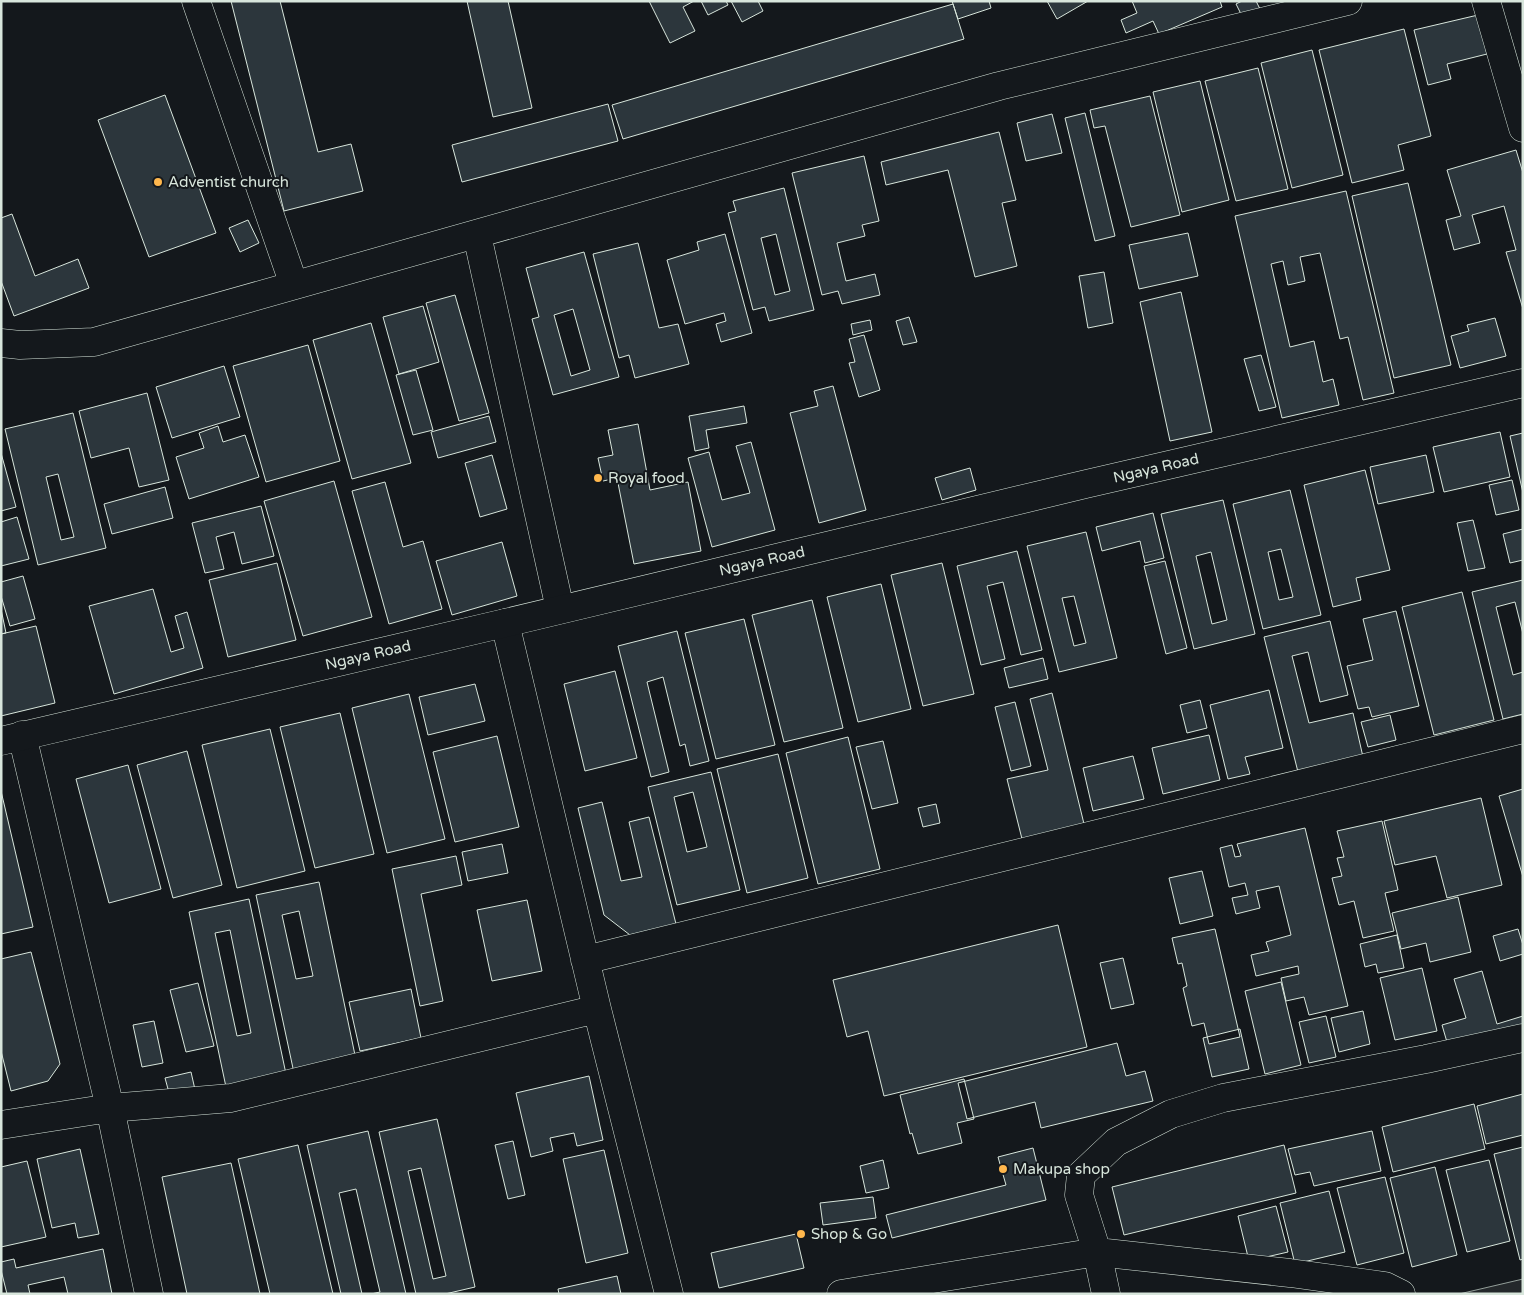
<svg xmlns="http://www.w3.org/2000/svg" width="1524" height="1295" viewBox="0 0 1524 1295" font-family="'Varela Round',sans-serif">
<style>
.parking{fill:#24282b;stroke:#939e99}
.building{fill:#2c363c;stroke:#d8e6dc;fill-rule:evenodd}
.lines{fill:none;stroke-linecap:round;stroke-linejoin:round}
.minor-casing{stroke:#d8e6dc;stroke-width:29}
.tertiary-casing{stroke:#d8e6dc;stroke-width:29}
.minor{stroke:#14181c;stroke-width:28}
.tertiary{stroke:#14181c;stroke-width:28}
.poi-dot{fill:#ffb74d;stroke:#14181c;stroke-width:2}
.labels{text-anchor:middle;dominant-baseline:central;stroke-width:4;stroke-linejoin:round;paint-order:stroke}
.poi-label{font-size:15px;fill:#d8e6dc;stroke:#14181c;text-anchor:start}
.street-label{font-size:15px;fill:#d8e6dc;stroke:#14181c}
</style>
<rect width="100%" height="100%" fill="#14181c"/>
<!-- parking -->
<path class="parking" d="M 1523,1279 L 1523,1294 L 1459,1294 Z"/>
<!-- building -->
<path class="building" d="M 231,1 L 280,1 L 318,152 L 351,144 L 363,191 L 284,211 Z
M 467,1 L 508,1 L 532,108 L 493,117 Z
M 649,1 L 694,1 L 683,7 L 695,31 L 670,43 Z
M 701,1 L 726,1 L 728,5 L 708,15 Z
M 731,1 L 758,1 L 763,11 L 742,22 Z
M 952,1 L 989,1 L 991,8 L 958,19 Z
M 1047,1 L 1088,1 L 1057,19 Z
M 1132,1 L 1220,1 L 1222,7 L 1159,34 L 1153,21 L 1126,33 L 1121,20 L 1137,13 Z
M 1242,1 L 1256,1 L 1262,13 L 1245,22 L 1236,4 Z
M 953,4 L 964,39 L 623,139 L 612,105 Z
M 1478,15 L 1487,54 L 1447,64 L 1451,79 L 1428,85 L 1414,30 Z
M 1404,29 L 1431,136 L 1398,145 L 1404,170 L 1352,183 L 1319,50 Z
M 1312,50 L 1343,175 L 1292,188 L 1261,63 Z
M 1258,68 L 1288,189 L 1236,201 L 1205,81 Z
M 1200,81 L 1229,200 L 1182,212 L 1153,92 Z
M 165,95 L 216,233 L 149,257 L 98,120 Z
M 1150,96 L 1180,215 L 1131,227 L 1105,126 L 1094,128 L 1090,110 Z
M 608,104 L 618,141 L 462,182 L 452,145 Z
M 1085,113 L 1115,236 L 1095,241 L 1065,118 Z
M 1052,114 L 1062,153 L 1026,161 L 1017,123 Z
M 999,132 L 1016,200 L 1002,203 L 1017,266 L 975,277 L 948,170 L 886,185 L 881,162 Z
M 1516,150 L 1523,173 L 1523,309 L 1506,252 L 1516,250 L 1504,206 L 1472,215 L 1480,243 L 1454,250 L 1446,220 L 1461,216 L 1447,170 Z
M 864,156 L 879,221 L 862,225 L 865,236 L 837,243 L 846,281 L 875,274 L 880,295 L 842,304 L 838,291 L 822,295 L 792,173 Z
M 1408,183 L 1451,365 L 1394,378 L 1352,196 Z
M 784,188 L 814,310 L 769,321 L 765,307 L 753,310 L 728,213 L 736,211 L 733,201 ZM 776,234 L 790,291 L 775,295 L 761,238 Z
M 1346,191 L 1394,393 L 1363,400 L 1348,337 L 1340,339 L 1320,253 L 1300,257 L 1305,281 L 1288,285 L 1283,261 L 1271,264 L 1290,347 L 1314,341 L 1323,382 L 1333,379 L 1339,405 L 1282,418 L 1235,216 Z
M 12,214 L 35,276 L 78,259 L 89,288 L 14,316 L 1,281 L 1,218 Z
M 248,220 L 259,243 L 240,252 L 229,228 Z
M 1188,233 L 1198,276 L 1139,289 L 1129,245 Z
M 725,234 L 752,333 L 721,342 L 716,324 L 726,321 L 724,313 L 685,324 L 667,260 L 699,250 L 697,242 Z
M 638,243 L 659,328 L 678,324 L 689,364 L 635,378 L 629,355 L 619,358 L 593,254 Z
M 584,252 L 619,377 L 553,395 L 532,319 L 539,317 L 526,268 ZM 573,309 L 590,370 L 571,376 L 554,315 Z
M 1104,272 L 1113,323 L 1088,328 L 1079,276 Z
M 1181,292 L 1212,432 L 1170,441 L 1140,302 Z
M 455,295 L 489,413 L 459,421 L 426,303 Z
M 423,306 L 439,362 L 399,374 L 383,317 Z
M 909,317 L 917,342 L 903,345 L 896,321 Z
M 1495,318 L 1506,356 L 1460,368 L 1451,336 L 1469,331 L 1467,325 Z
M 870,320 L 872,330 L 853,335 L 851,324 Z
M 371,323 L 411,463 L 352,479 L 313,340 Z
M 864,335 L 880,390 L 859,397 L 849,363 L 855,362 L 849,339 Z
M 308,345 L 340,461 L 266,482 L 233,366 Z
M 1261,355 L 1276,407 L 1259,411 L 1244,359 Z
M 224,366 L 240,417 L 172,438 L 156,387 Z
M 416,370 L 433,430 L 413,435 L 396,375 Z
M 833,386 L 866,510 L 819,523 L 790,413 L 818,406 L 814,391 Z
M 147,393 L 169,480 L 139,487 L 129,448 L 91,458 L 79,411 Z
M 744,406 L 747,423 L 706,430 L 709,448 L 695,451 L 689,416 Z
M 73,413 L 106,548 L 38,565 L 5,429 ZM 58,474 L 74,537 L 61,540 L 46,477 Z
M 489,416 L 496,442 L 438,458 L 431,432 Z
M 638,424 L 650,490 L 688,482 L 701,551 L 634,564 L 617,478 L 603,481 L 598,458 L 613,455 L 608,430 Z
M 218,426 L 223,442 L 245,435 L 259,477 L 189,499 L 176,457 L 204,448 L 199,433 Z
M 1500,432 L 1510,477 L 1444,492 L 1433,447 Z
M 1523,433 L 1523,493 L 1510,436 Z
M 751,442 L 775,530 L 712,547 L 688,458 L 709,452 L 722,500 L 750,493 L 736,446 Z
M 1,453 L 16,507 L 1,511 Z
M 492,455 L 507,509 L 480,517 L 465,463 Z
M 1426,455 L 1434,492 L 1378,504 L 1370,467 Z
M 970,468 L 976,490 L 942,500 L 935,478 Z
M 1365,470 L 1390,570 L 1356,578 L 1361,600 L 1333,607 L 1304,485 Z
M 1512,480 L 1519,510 L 1496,515 L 1489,485 Z
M 334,481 L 372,617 L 303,636 L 264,501 Z
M 385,482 L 403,547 L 423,541 L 442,609 L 389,624 L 352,491 Z
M 165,487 L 173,518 L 112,534 L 104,504 Z
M 1290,490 L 1321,615 L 1263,629 L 1233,504 ZM 1281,549 L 1293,597 L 1279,600 L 1268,552 Z
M 1223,500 L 1255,634 L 1194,649 L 1161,514 ZM 1211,552 L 1227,620 L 1212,624 L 1196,556 Z
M 261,506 L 274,556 L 242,564 L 234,532 L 216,537 L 224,569 L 205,573 L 192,523 Z
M 1153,513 L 1164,558 L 1145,563 L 1140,541 L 1102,551 L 1096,527 Z
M 17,517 L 29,559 L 1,566 L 1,522 Z
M 1473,520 L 1485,568 L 1468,571 L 1457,523 Z
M 1523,529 L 1523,560 L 1510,563 L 1503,534 Z
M 1086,532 L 1117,658 L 1059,672 L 1027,546 ZM 1074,596 L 1086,643 L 1074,646 L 1062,598 Z
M 502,542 L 517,596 L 452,615 L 436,561 Z
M 1017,551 L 1042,650 L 1021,655 L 1003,582 L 987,586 L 1005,659 L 981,665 L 957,566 Z
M 1165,561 L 1187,648 L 1166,654 L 1144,566 Z
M 277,563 L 296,640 L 228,657 L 209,580 Z
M 942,563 L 974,694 L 923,706 L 891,575 Z
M 23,576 L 35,619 L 10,626 L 1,596 L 1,582 Z
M 1523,580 L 1523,634 L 1515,602 L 1496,607 L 1513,675 L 1523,672 L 1523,714 L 1503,719 L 1472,592 Z
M 881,584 L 911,709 L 858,722 L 827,597 Z
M 153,589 L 171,652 L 184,648 L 175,616 L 187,612 L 203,668 L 114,694 L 89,606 Z
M 1462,592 L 1494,720 L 1434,735 L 1402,607 Z
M 812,600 L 843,728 L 784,742 L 752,615 Z
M 1,609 L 6,633 L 1,634 Z
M 1396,611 L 1419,706 L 1372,717 L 1369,707 L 1358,709 L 1347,666 L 1373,660 L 1363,619 Z
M 744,619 L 775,745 L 716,759 L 685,633 Z
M 1330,621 L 1348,695 L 1320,702 L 1308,652 L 1292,656 L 1309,723 L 1353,713 L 1363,757 L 1298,772 L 1264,637 Z
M 36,626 L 55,703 L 1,716 L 1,634 Z
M 677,631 L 709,761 L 690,766 L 685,744 L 680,746 L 663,677 L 647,682 L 669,772 L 651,777 L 618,646 Z
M 1043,658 L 1048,679 L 1009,688 L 1004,668 Z
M 615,671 L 637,758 L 585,771 L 564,684 Z
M 475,684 L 485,721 L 428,735 L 419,697 Z
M 1269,690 L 1283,748 L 1245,757 L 1250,774 L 1228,779 L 1210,705 Z
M 1052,693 L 1085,828 L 1023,843 L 1007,779 L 1048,770 L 1030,699 Z
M 409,694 L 445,839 L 387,853 L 352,708 Z
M 1200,700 L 1207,728 L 1187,733 L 1180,705 Z
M 1015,702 L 1031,766 L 1011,771 L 995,707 Z
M 340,713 L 374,854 L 315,868 L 280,727 Z
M 1390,715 L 1396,740 L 1368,747 L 1361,722 Z
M 270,729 L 305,871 L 237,888 L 202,745 Z
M 1209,735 L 1220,780 L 1163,794 L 1152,748 Z
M 497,736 L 519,827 L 455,842 L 433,752 Z
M 848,737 L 880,869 L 818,884 L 786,753 Z
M 883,741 L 898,803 L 872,809 L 856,747 Z
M 187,751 L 222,885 L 173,898 L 137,765 Z
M 778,754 L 808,878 L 747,893 L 717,769 Z
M 1133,756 L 1144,799 L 1093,811 L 1083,768 Z
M 128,765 L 161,889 L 109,903 L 76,779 Z
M 711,772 L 740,890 L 677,905 L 648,787 ZM 693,792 L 707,847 L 687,852 L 674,797 Z
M 1523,789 L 1523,877 L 1499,796 Z
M 1,791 L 33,927 L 1,934 Z
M 1481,798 L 1502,885 L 1447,898 L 1436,856 L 1395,865 L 1384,821 Z
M 602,802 L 621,881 L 642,877 L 629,822 L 649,817 L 676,924 L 630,935 L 604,915 L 578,808 Z
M 936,804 L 940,823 L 923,827 L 918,808 Z
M 1382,821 L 1398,890 L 1385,893 L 1394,931 L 1363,938 L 1354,901 L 1339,905 L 1332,878 L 1342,876 L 1337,858 L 1344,857 L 1337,831 Z
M 1305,828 L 1348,1006 L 1309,1015 L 1304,997 L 1286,1001 L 1281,978 L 1299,974 L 1298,966 L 1256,976 L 1251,955 L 1269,951 L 1266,942 L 1291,935 L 1279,886 L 1256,891 L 1260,908 L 1236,914 L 1232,898 L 1248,895 L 1245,883 L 1229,887 L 1220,848 L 1232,845 L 1235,857 L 1241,856 L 1237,844 Z
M 502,844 L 508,873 L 468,881 L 462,852 Z
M 456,856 L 462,885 L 421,894 L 443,1001 L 420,1006 L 392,869 Z
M 1202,871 L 1213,916 L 1180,924 L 1169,878 Z
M 319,882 L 356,1060 L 294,1073 L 256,895 ZM 299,911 L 313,976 L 296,979 L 282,915 Z
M 1458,897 L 1471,952 L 1430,962 L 1426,943 L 1401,949 L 1392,913 Z
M 249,899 L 286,1074 L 226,1087 L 189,912 ZM 230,930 L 251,1033 L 237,1036 L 215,933 Z
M 527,900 L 542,971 L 492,981 L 477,910 Z
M 1058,925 L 1087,1047 L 884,1096 L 868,1031 L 847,1037 L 833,980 Z
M 1215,929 L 1240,1037 L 1209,1044 L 1204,1023 L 1192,1026 L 1183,988 L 1187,986 L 1182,963 L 1178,964 L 1172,938 Z
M 1518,929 L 1523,945 L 1523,954 L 1500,961 L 1493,936 Z
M 1397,935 L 1404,968 L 1378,973 L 1376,964 L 1365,967 L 1360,944 Z
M 31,952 L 60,1064 L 48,1081 L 11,1091 L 1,1051 L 1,959 Z
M 1123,958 L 1134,1004 L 1111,1009 L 1100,963 Z
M 1422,968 L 1437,1031 L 1395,1040 L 1380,978 Z
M 1482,971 L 1497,1024 L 1523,1016 L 1523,1043 L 1449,1049 L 1442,1025 L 1466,1018 L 1454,979 Z
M 1281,982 L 1301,1065 L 1265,1074 L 1245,991 Z
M 198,983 L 214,1046 L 186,1052 L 170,990 Z
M 411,989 L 421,1038 L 360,1051 L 349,1002 Z
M 1363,1011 L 1370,1044 L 1339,1052 L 1331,1018 Z
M 1326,1016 L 1336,1057 L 1309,1063 L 1299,1022 Z
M 154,1021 L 163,1063 L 142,1067 L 133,1025 Z
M 1240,1029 L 1249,1069 L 1212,1077 L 1203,1038 Z
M 1117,1043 L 1126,1076 L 1145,1071 L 1153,1101 L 1041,1128 L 1035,1102 L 967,1119 L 958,1083 Z
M 191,1072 L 196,1094 L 171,1100 L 165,1078 Z
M 589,1076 L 603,1140 L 577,1146 L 574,1133 L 550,1138 L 553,1151 L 531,1157 L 516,1093 Z
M 964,1079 L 974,1119 L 957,1123 L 962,1143 L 918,1154 L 912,1133 L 910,1134 L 900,1095 Z
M 1523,1094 L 1523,1135 L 1486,1144 L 1477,1106 Z
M 1474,1104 L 1485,1149 L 1393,1172 L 1382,1127 Z
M 437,1119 L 475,1287 L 445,1294 L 416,1294 L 379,1132 ZM 421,1168 L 446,1276 L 433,1279 L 408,1171 Z
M 368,1131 L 406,1294 L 371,1294 L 380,1292 L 356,1189 L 339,1193 L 362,1294 L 341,1294 L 307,1145 Z
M 1372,1131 L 1381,1171 L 1314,1186 L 1310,1172 L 1295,1175 L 1288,1149 Z
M 513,1141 L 525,1195 L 508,1199 L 495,1145 Z
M 298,1145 L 333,1294 L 270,1294 L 238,1159 Z
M 1284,1145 L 1296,1193 L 1124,1235 L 1112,1187 Z
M 1523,1147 L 1523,1259 L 1520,1260 L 1494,1154 Z
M 1033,1148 L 1046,1200 L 892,1238 L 886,1215 L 1006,1185 L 998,1157 Z
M 80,1149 L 99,1234 L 78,1238 L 75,1223 L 52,1228 L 37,1159 Z
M 604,1150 L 628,1253 L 586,1263 L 563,1159 Z
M 883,1160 L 889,1188 L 866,1193 L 860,1166 Z
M 1489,1160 L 1510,1241 L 1467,1252 L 1446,1170 Z
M 27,1161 L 46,1237 L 1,1247 L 1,1167 Z
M 231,1163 L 260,1294 L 187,1294 L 162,1177 Z
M 1435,1167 L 1457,1255 L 1412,1267 L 1390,1178 Z
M 1385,1177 L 1404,1253 L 1357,1265 L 1337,1188 Z
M 1329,1191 L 1345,1252 L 1295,1264 L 1280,1203 Z
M 873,1197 L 876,1218 L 823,1225 L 820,1203 Z
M 1276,1206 L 1288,1252 L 1249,1261 L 1238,1216 Z
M 796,1234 L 804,1268 L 719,1288 L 711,1253 Z
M 103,1249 L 112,1294 L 68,1294 L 64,1277 L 28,1285 L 30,1294 L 7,1294 L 1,1270 L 1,1262 L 14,1259 L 16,1268 Z
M 617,1276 L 621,1294 L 559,1294 L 558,1289 Z"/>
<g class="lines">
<defs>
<path id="minor" d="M 196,1 L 294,285
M 1486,1 L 1523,128
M 477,235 L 560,609
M 1,343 L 20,345 L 94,342 L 999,86 L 1348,1
M 505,623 L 597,1009 L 669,1294
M 22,735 L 110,1108 L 149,1294
M 585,960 L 1523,729
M 1,1125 L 110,1108 L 231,1098 L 597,1009
M 841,1294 L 1097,1252 L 1290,1273 L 1385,1286 L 1401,1294
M 1106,1294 L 1097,1252 L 1079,1195 L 1081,1175 L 1116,1142 L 1171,1114 L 1223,1098 L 1426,1059 L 1523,1038"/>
<path id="tertiary" d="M 1,741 L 505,623 L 1086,484 L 1523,383"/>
</defs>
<!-- minor casing -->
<use href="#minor" class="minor-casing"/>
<!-- tertiary casing -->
<use href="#tertiary" class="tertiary-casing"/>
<!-- minor -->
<use href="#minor" class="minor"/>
<!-- tertiary -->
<use href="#tertiary" class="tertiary"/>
</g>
<!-- markers -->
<g class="poi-dot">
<circle cx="158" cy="182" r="5"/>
<circle cx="598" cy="478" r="5"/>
<circle cx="1003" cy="1169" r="5"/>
<circle cx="801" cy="1234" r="5"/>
</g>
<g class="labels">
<!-- poi labels -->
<g class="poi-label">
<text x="168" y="182">Adventist church</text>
<text x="608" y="478">Royal food</text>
<text x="1013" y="1169">Makupa shop</text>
<text x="811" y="1234">Shop &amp; Go</text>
</g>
<!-- street labels -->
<g class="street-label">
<text transform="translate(1156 468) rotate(-13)">Ngaya Road</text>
<text transform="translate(762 561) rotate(-13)">Ngaya Road</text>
<text transform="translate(368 655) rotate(-13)">Ngaya Road</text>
</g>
</g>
<!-- border -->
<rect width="1524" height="1295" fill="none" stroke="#d8e6dc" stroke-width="5"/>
</svg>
